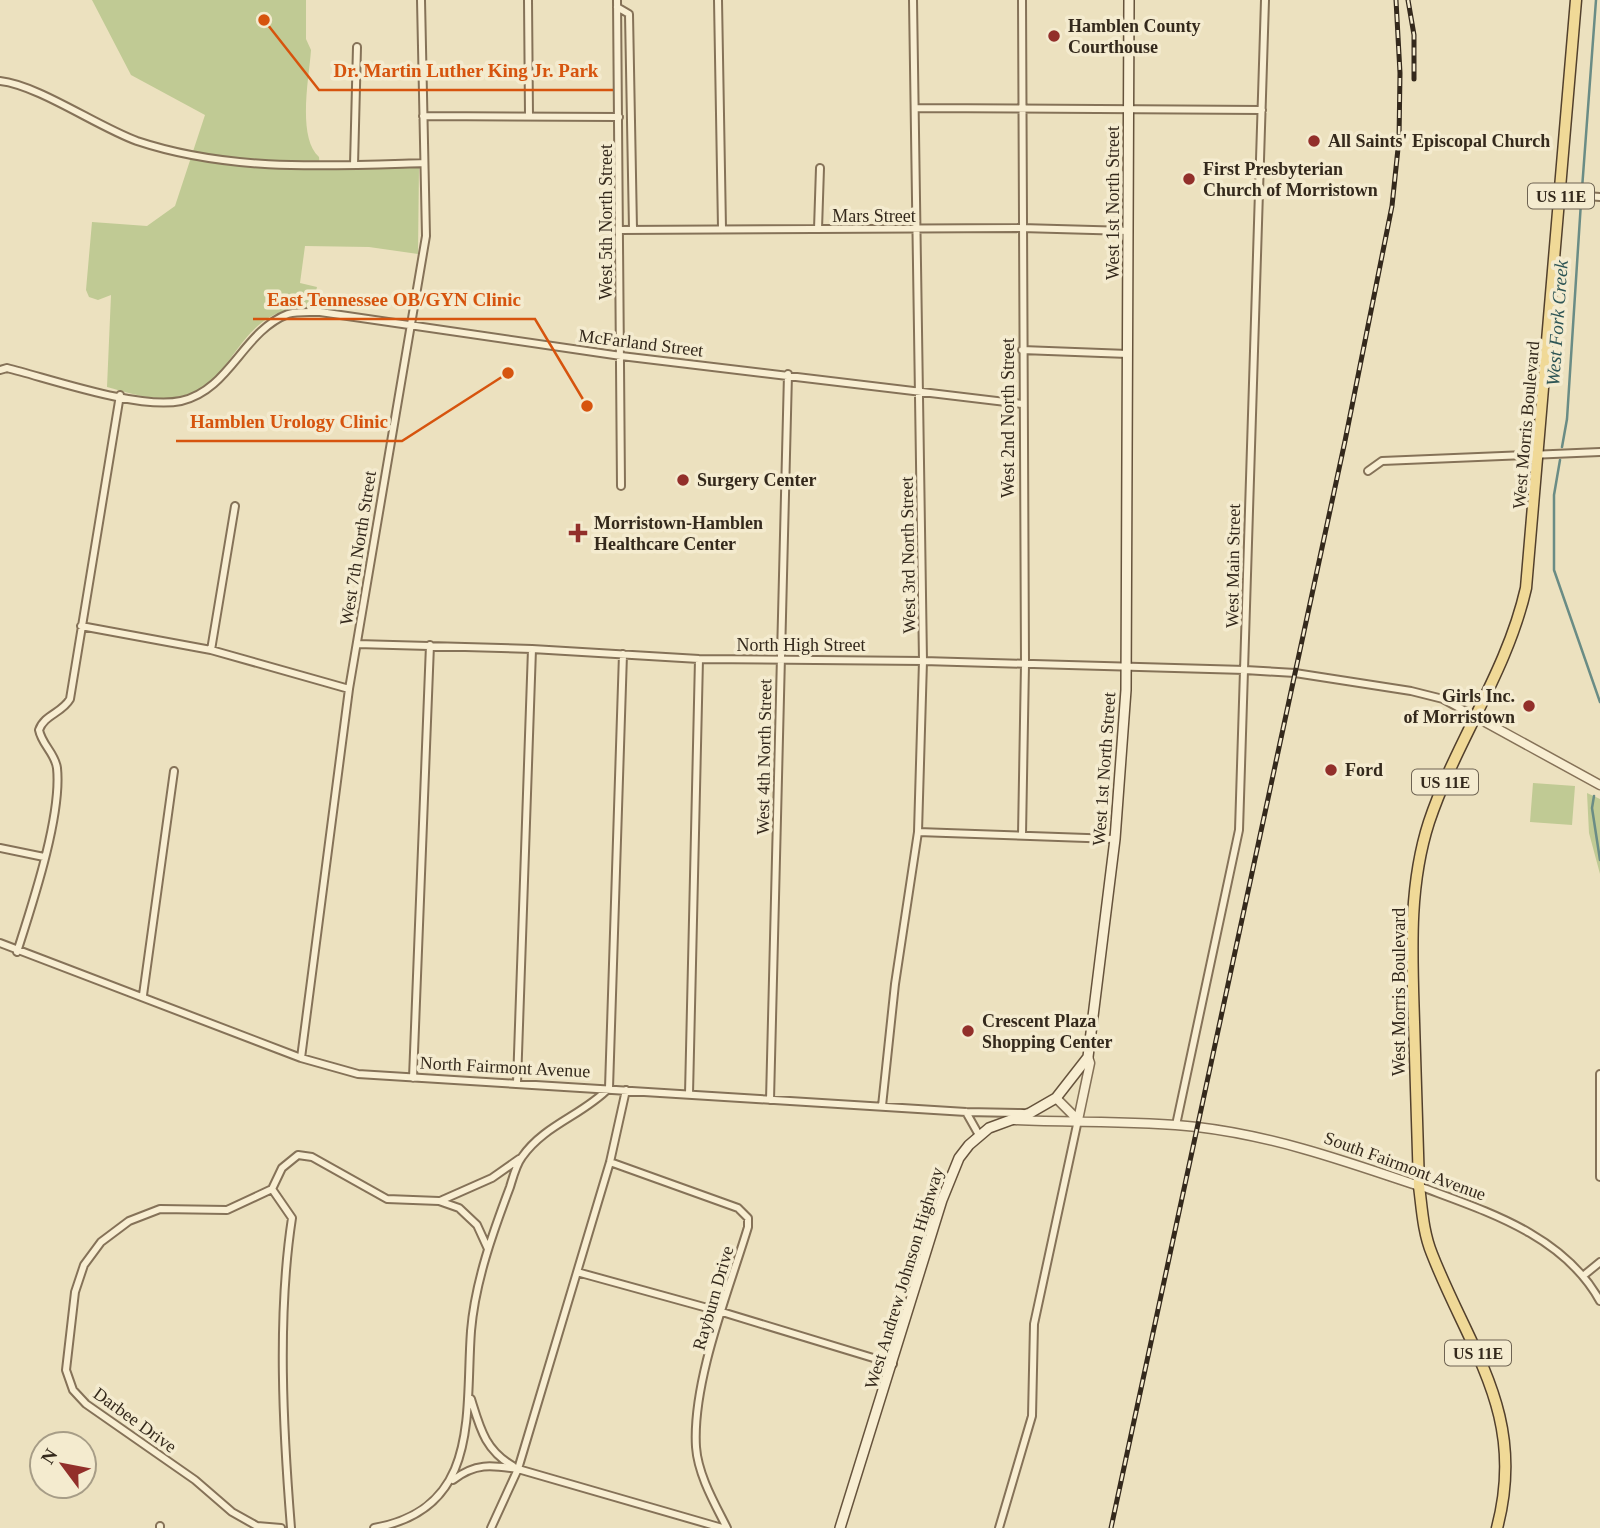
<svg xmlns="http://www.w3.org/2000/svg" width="1600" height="1528" viewBox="0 0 1600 1528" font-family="Georgia,serif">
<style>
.green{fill:#c0ca94}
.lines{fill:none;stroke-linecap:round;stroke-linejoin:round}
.stream{stroke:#6a8c85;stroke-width:2.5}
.minor-casing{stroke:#857258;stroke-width:10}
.tertiary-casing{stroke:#857258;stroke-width:11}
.secondary-casing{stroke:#66533c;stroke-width:12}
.primary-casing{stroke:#52402d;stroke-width:13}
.minor{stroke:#f8eed2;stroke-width:6}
.tertiary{stroke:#f8eed2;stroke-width:8}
.secondary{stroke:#f8eed2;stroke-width:9}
.primary{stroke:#f0d997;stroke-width:10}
.rail-casing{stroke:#34291c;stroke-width:5}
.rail{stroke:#f4ebcf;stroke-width:2.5;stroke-dasharray:8;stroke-linecap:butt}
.poi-dot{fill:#922f2a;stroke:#f4ebcf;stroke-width:2.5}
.labels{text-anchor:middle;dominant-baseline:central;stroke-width:7;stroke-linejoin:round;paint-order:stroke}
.shield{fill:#f4ebcf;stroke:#6e6352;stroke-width:2}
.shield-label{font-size:16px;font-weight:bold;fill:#34291c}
.poi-label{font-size:18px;font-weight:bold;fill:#34291c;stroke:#f4ebcf;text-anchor:start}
.street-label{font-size:18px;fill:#34291c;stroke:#f4ebcf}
.water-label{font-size:19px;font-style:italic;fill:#2c5454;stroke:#f4ebcf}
.leader{fill:none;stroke:#d6540e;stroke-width:2.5}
.callout-dot{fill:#d6540e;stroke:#f4ebcf;stroke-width:2.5}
.callout-label{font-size:19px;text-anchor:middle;font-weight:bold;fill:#d6540e;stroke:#f4ebcf;stroke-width:7;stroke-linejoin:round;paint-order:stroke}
</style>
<rect width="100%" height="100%" fill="#ece1bf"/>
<!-- green -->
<path class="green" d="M 92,0 L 306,0 L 306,39 L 311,50 C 309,79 297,137 319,157 L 320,170 L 419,166 L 418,254 L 369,247 L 305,246 L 300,283 L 317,287 L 312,308 C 297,308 284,309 270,317 C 230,340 225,396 166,398 C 146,399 125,392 107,387 L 111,295 L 98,300 L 89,297 L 86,290 L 92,222 L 147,226 L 175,206 L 205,115 L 131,75 Z
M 1533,783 L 1575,786 L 1572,825 L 1530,822 Z
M 1587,793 L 1600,799 L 1600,874 L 1589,833 Z"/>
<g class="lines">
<!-- stream -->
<path class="stream" d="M 1582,189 L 1596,0
M 1562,447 L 1567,419 L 1581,202
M 1560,460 L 1554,495 L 1554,570 L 1600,702
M 1594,796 L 1592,808 L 1600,860"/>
<defs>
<path id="minor" d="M 528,0 L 529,115
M 617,0 L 621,486
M 718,0 L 722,228
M 617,7 L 629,14 L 633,229
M 0,81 C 38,85 98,127 137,141 C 230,172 328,166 424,163
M 916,108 L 1262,110
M 423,116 L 619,117
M 354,165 L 357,47
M 1561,194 L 1600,197
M 818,229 L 820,168
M 619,230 L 1021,228 L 1129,231
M 1022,350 L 1128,354
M 0,370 L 7,368 C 51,379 139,410 181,401 C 230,390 243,331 288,314 C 297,311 310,312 320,312 L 621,356 L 1022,404
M 1368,471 L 1382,461 L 1600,452
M 81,626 L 211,650 L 349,689
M 357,644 L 532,649 L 699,659 L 923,661 L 1245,670 L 1295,673 L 1411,691 L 1443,699 L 1476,717
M 211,650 L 235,506
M 918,832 L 1115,839
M 1022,835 L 1025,664 L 1022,0
M 0,848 L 44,857
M 0,943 L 301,1058 L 358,1074 L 966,1112 L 1023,1113
M 17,952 C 32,905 62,816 57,768 C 55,753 42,745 39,730 C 44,715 62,713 70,699 L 120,395
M 143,995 L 174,771
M 301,1058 L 349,689 L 426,236 L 421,0
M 1600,1074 L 1600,1177
M 413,1078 L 430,645
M 517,1083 L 532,649
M 609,1088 L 623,654
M 689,1094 L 699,659
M 770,1100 L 788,374
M 882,1106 L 895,984 L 918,832 L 923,661 L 913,0
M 966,1112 L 979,1135
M 1176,1125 L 1239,830 L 1265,0
M 610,1162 L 738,1208 L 748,1218 L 748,1227 C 729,1290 692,1381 696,1447 C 698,1475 715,1504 727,1528
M 1419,1186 C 1485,1211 1563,1234 1600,1301
M 272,1189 L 292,1218 C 277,1316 283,1429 291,1528
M 440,1201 L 492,1178 L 519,1159
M 577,1272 L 722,1312 L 893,1364
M 1583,1276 L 1600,1262
M 471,1399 C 480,1428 485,1450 513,1466
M 453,1480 C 475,1463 491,1465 518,1469 L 722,1528
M 160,1528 L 160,1526
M 281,1528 L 257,1526 L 232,1512 L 195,1480 L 86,1404 L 73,1390 L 66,1370 L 75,1292 L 84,1265 L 101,1242 L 129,1221 L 160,1209 L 227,1210 L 272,1189 L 282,1168 L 298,1155 L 312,1157 L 387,1199 L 439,1201 L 459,1208 L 477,1225 L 488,1249
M 374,1528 C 481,1509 465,1413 471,1331 C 475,1282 493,1232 510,1187 C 513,1177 516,1165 522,1157 C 544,1125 583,1115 609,1088
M 491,1528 L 518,1469 L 610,1162 L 626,1090
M 999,1528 L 1032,1416 L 1034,1324 L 1078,1120"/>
<path id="tertiary" d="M 1476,717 L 1600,785
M 1056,1098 L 1078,1120
M 1014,1120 C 1075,1123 1136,1120 1197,1127 C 1274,1136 1345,1161 1419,1186
M 1078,1120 L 1090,1063 L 1088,1057"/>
<path id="secondary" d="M 840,1528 L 942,1200 L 959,1158 L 969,1145 L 989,1128 L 1030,1113 L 1056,1098 L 1088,1057 L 1115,839 L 1126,690 L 1129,0"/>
<path id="primary" d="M 1497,1528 C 1527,1415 1470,1351 1432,1254 C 1423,1232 1422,1209 1419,1186 C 1417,1131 1416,1076 1414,1022 C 1412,955 1408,887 1429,822 C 1456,741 1507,672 1526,588 L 1576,0"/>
</defs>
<!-- minor casing -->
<use href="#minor" class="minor-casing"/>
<!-- tertiary casing -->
<use href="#tertiary" class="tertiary-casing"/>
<!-- secondary casing -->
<use href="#secondary" class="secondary-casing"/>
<!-- primary casing -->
<use href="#primary" class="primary-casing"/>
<!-- minor -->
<use href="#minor" class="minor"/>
<!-- tertiary -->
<use href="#tertiary" class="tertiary"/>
<!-- secondary -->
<use href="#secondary" class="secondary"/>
<!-- primary -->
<use href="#primary" class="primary"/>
<defs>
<path id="rail" d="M 1408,0 L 1414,35 L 1414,79
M 1111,1528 L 1345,441 L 1392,206 L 1399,139 L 1400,73 L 1396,0"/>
</defs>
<!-- rail casing -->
<use href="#rail" class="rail-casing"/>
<!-- rail -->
<use href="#rail" class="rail"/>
</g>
<!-- markers -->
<g class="poi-dot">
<circle cx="1054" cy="36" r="7"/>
<circle cx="1314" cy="141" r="7"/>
<circle cx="1189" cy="179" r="7"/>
<circle cx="683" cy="480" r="7"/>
<path d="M574.5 522.5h7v7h7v7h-7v7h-7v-7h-7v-7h7z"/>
<circle cx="1529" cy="706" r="7"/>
<circle cx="1331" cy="770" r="7"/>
<circle cx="968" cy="1031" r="7"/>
</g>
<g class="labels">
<!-- shield labels -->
<g class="shield">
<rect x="1528" y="183.5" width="66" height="25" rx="5"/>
<rect x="1412" y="769.5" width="66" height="25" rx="5"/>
<rect x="1445" y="1340.5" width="66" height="25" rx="5"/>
</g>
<g class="shield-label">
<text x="1561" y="196">US 11E</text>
<text x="1445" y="782">US 11E</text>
<text x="1478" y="1353">US 11E</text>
</g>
<!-- poi labels -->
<g class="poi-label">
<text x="1068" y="26">Hamblen County<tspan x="1068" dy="21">Courthouse</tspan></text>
<text x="1328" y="141">All Saints' Episcopal Church</text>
<text x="1203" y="169">First Presbyterian<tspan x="1203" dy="21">Church of Morristown</tspan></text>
<text x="697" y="480">Surgery Center</text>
<text x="594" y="523">Morristown-Hamblen<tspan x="594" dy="21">Healthcare Center</tspan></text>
<text x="1515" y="696" text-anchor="end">Girls Inc.<tspan x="1515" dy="21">of Morristown</tspan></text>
<text x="1345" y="770">Ford</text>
<text x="982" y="1021">Crescent Plaza<tspan x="982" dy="21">Shopping Center</tspan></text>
</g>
<!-- street labels -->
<g class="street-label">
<text transform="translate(1113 203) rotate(-90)">West 1st North Street</text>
<text x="874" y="216">Mars Street</text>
<text transform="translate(606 222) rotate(-90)">West 5th North Street</text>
<text transform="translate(641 343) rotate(7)">McFarland Street</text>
<text transform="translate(1008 418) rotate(-90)">West 2nd North Street</text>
<text transform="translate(1526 425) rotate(-85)">West Morris Boulevard</text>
<text transform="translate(358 548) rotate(-81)">West 7th North Street</text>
<text transform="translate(908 555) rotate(-91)">West 3rd North Street</text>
<text transform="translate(1233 566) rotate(-89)">West Main Street</text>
<text x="801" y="645">North High Street</text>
<text transform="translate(764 757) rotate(-89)">West 4th North Street</text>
<text transform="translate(1104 769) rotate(-86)">West 1st North Street</text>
<text transform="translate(1399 992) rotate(-90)">West Morris Boulevard</text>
<text transform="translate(505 1067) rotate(3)">North Fairmont Avenue</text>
<text transform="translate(1405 1166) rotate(20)">South Fairmont Avenue</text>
<text transform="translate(904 1278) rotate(-73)">West Andrew Johnson Highway</text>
<text transform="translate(713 1298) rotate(-74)">Rayburn Drive</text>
<text transform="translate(135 1420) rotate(36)">Darbee Drive</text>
</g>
<!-- water labels -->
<g class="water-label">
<text transform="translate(1557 323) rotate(-86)">West Fork Creek</text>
</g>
</g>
<!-- callouts -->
<path class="leader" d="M264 20L319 90H613M587 406L535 319H253M508 373L402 441H176"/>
<g class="callout-dot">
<circle cx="264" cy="20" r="7"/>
<circle cx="587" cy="406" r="7"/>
<circle cx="508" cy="373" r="7"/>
</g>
<g class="callout-label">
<text x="466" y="77">Dr. Martin Luther King Jr. Park</text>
<text x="394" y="306">East Tennessee OB/GYN Clinic</text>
<text x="289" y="428">Hamblen Urology Clinic</text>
</g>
<!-- north arrow -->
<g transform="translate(63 1465) rotate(302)"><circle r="33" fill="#f4ebcf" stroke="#a79d87" stroke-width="2"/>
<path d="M0-5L12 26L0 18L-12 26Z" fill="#922f2a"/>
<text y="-10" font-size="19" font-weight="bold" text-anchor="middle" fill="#34291c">N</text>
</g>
</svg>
